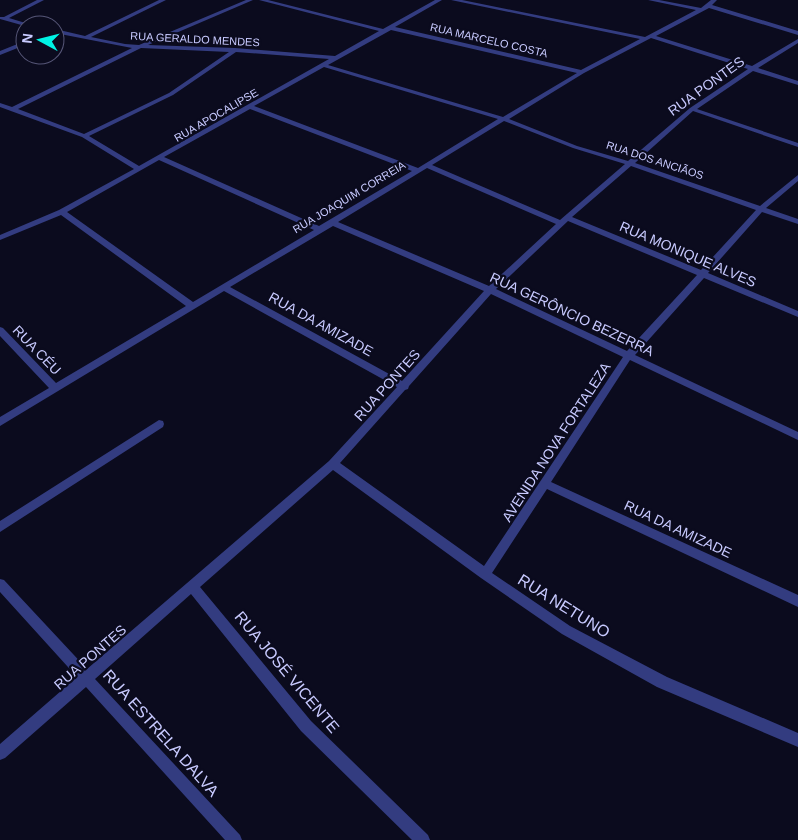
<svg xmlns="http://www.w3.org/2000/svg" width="798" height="840" viewBox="0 0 798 840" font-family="Arial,sans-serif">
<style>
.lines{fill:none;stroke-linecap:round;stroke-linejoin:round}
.street{fill:#333c80;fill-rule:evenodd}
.labels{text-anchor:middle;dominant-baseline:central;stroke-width:4.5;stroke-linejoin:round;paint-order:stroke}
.far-street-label{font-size:11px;fill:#c8caff;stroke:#0b0b1e}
.street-label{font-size:14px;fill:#c8caff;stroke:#0b0b1e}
.near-street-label{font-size:16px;fill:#c8caff;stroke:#0b0b1e}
</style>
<rect width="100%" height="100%" fill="#0b0b1e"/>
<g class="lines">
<!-- street -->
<path class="street" d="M 37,0 L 44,0 L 9,18 L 32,25 L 25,26 L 0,19 L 0,17 L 4,17 Z
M 159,0 L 166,0 L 91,37 L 125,44 L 139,45 L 246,0 L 253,0 L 148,45 L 235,48 L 335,56 L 379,31 L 259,0 L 268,0 L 383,29 L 435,0 L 442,0 L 395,27 L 581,70 L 640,39 L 451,0 L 462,0 L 645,37 L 696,10 L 648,0 L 659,0 L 701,8 L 711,0 L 717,0 L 712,5 L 798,31 L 798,35 L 709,8 L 656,36 L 752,66 L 798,39 L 798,43 L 758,68 L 798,81 L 798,85 L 753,71 L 697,109 L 798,143 L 798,147 L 693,111 L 635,163 L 760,206 L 798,175 L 798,181 L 766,208 L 798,219 L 798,224 L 762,212 L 708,273 L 798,311 L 798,317 L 704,278 L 635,355 L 798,432 L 798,440 L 630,360 L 551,482 L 798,595 L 798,607 L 547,489 L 492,573 L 570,626 L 667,677 L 798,733 L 798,747 L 657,687 L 562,634 L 481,578 L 333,470 L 200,587 L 311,721 L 428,835 L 430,840 L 412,840 L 301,731 L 191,594 L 95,679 L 240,835 L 242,840 L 225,840 L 86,687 L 5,758 L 0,760 L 0,744 L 77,677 L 0,592 L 0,579 L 4,580 L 87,669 L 329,461 L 397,387 L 224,291 L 0,426 L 0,417 L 49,388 L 0,336 L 0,327 L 3,328 L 56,383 L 186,306 L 61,215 L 0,240 L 0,235 L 59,210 L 134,169 L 82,137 L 0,107 L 0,103 L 12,107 L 132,48 L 55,33 L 55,29 L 85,36 ZM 391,30 L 577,73 L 503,117 L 328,65 ZM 651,38 L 748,69 L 690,108 L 628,161 L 577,146 L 509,119 L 584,73 ZM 141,48 L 229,52 L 169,93 L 84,134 L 18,109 ZM 236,52 L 329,59 L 139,166 L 89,136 L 173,95 ZM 324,67 L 498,119 L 418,168 L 254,106 ZM 250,109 L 412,171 L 319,226 L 164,157 ZM 504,121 L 573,148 L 625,164 L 560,220 L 432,165 ZM 159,160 L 314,230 L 193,302 L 67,212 ZM 631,166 L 756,210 L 701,270 L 572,217 ZM 427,168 L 556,224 L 489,286 L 338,222 ZM 568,221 L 697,275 L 627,351 L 496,289 ZM 333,226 L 484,291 L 402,381 L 230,287 ZM 491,294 L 623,357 L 484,566 L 340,463 L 405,390 L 408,389 L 409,386 Z
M 25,41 L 25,45 L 0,55 L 0,51 Z
M 159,420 L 163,421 L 164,424 L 163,427 L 0,532 L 0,521 Z"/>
</g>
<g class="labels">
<!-- far-street labels -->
<g class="far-street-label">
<text transform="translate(195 39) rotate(3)">RUA GERALDO MENDES</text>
<text transform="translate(489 40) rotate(13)">RUA MARCELO COSTA</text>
<text transform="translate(216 115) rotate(-30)">RUA APOCALIPSE</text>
<text transform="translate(655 160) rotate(18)">RUA DOS ANCIÃOS</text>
<text transform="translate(349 197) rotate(-31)">RUA JOAQUIM CORREIA</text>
</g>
<!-- street labels -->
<g class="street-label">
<text transform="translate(706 86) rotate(-36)">RUA PONTES</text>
<text transform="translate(688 254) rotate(23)">RUA MONIQUE ALVES</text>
<text transform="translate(572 314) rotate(25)">RUA GERÔNCIO BEZERRA</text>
<text transform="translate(321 324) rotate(29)">RUA DA AMIZADE</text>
<text transform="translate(37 350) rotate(46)">RUA CÉU</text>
<text transform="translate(387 385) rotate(-48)">RUA PONTES</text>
<text transform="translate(556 442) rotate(-57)">AVENIDA NOVA FORTALEZA</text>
<text transform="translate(678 529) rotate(25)">RUA DA AMIZADE</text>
<text transform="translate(90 657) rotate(-41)">RUA PONTES</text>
</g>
<!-- near-street labels -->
<g class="near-street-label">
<text transform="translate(564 606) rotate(32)">RUA NETUNO</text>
<text transform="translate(287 672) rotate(50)">RUA JOSÉ VICENTE</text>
<text transform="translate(161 733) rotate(48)">RUA ESTRELA DALVA</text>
</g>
</g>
<!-- north arrow -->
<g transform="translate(40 40) rotate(277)"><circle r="24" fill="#0b0b1e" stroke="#575778"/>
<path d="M0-4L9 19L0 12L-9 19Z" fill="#00f3e5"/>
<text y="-8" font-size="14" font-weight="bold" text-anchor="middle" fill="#c8caff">N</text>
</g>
</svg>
